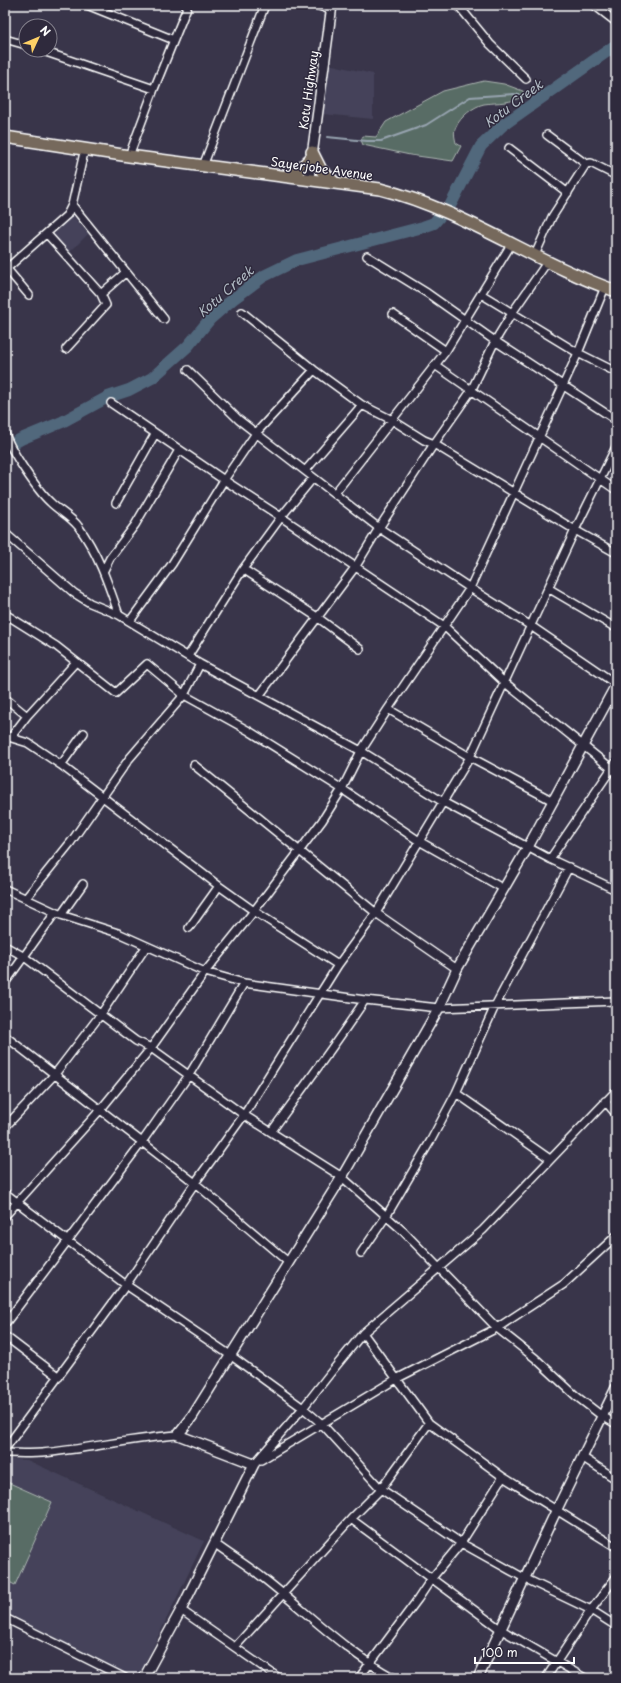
<svg xmlns="http://www.w3.org/2000/svg" width="621" height="1683" viewBox="0 0 621 1683" font-family="'Playpen Sans',sans-serif">
<style>
.built{fill:#45435a}
.green{fill:#596c65;stroke:#acb6b2}
.lines{fill:none;stroke-linecap:round;stroke-linejoin:round}
.stream{stroke:#97a4b0;stroke-width:2}
.river{stroke:#51677c;stroke-width:12}
.minor-casing{stroke:#fff;stroke-width:10}
.tertiary-casing{stroke:#fff;stroke-width:12}
.primary-casing{stroke:#fff;stroke-width:14}
.minor{stroke:#2f2a3d;stroke-width:7}
.tertiary{stroke:#2f2a3d;stroke-width:9}
.primary{stroke:#76695c;stroke-width:11}
.labels{text-anchor:middle;dominant-baseline:central;stroke-width:3;stroke-linejoin:round;paint-order:stroke}
.street-label{font-size:12px;fill:#fff;stroke:#2f2a3d}
.water-label{font-size:13px;font-style:italic;fill:#b1bbc4;stroke:#2f2a3d}
</style>
<rect width="100%" height="100%" fill="#39354a"/>
<filter id="ink" filterUnits="userSpaceOnUse"><feTurbulence type="fractalNoise" baseFrequency=".025" numOctaves="2"/><feDisplacementMap in="SourceGraphic" scale="8" xChannelSelector="R" yChannelSelector="G"/><feConvolveMatrix kernelMatrix="1 2 1 2 8 2 1 2 1" color-interpolation-filters="sRGB"/></filter>
<g filter="url(#ink)">
<!-- built -->
<path class="built" d="M 328,64 L 373,74 L 373,119 L 323,114 Z
M 71,214 L 88,234 L 70,252 L 54,235 Z
M 5,1459 L 27,1460 L 204,1541 L 138,1678 L 134,1678 L 5,1614 Z"/>
<!-- green -->
<path class="green" d="M 484,81 L 504,84 L 523,91 L 524,95 C 512,104 498,102 484,104 C 474,106 460,117 456,127 C 453,132 455,138 456,143 L 461,146 L 453,161 L 410,155 L 363,145 L 361,140 L 363,136 L 376,137 L 386,122 L 443,91 Z
M 5,1481 L 52,1502 L 15,1585 L 5,1580 Z"/>
<g class="lines">
<!-- stream -->
<path class="stream" d="M 327,137 L 367,141 L 381,141 L 426,125 L 470,97 L 514,94 L 526,96 L 536,101"/>
<!-- river -->
<path class="river" d="M 451,204 L 481,146 L 503,125 L 616,45
M 5,448 L 21,439 L 62,422 L 108,397 L 129,390 L 152,378 L 188,346 L 210,319 L 233,299 L 264,276 L 297,260 L 423,227 L 434,223 L 440,216"/>
<defs>
<path id="minor" d="M 87,5 L 174,40
M 316,5 L 331,10
M 458,5 L 490,44 L 526,79
M 594,5 L 616,22
M 5,39 L 26,45
M 40,50 L 154,89
M 547,135 L 586,164 L 591,163 L 613,174 L 613,172 L 616,168
M 509,148 L 568,193
M 129,156 L 154,89 L 188,5
M 203,166 L 265,5
M 72,205 L 164,319
M 47,234 L 101,294 L 106,305 L 66,349
M 535,255 L 552,217 L 586,164
M 367,256 L 427,293 L 495,341 L 616,420
M 7,269 L 29,295
M 5,270 L 67,215 L 72,205 L 85,148
M 101,294 L 126,272
M 481,294 L 578,353 L 616,372
M 242,312 L 314,370 L 362,405 L 392,420 L 424,440 L 434,444 L 575,530 L 616,553
M 393,314 L 446,351
M 435,365 L 616,490
M 188,370 L 239,420 L 379,528 L 470,588 L 531,626 L 616,684
M 111,403 L 224,480 L 281,517 L 444,626 L 504,682 L 616,772
M 5,433 C 10,450 37,490 50,502 C 59,511 70,516 78,526 C 98,553 108,583 119,615
M 305,471 L 362,405
M 335,493 L 446,351 L 512,243
M 116,503 L 155,434
M 5,533 L 74,593 L 90,603 L 119,615 L 200,664 L 361,751 L 443,802 L 550,859 L 616,890
M 243,569 L 317,617 L 360,649
M 104,570 L 110,558 L 135,525 L 179,450
M 548,588 L 616,628
M 5,614 L 56,646 L 116,693 L 147,664 L 184,695 L 249,731 L 342,789 L 419,841 L 504,889
M 130,621 L 172,564 L 224,480 L 256,433 L 314,370
M 188,656 L 243,569 L 281,517 L 313,478
M 259,696 L 356,566 L 379,528 L 434,444 L 471,391 L 495,341 L 512,313 L 548,261
M 5,698 L 27,716
M 388,709 L 470,757 L 553,801
M 5,736 L 28,743 L 61,765 L 219,886 L 254,911 L 338,965
M 11,737 L 27,716 L 76,662
M 61,765 L 84,733
M 194,765 L 376,913 L 457,969
M 550,859 L 616,762
M 5,889 L 61,915 L 118,933 L 205,972 L 244,983 L 365,1000 L 439,1008 L 616,1001
M 26,898 L 71,842 L 129,759 L 184,695 L 200,664
M 61,915 L 83,884
M 189,928 L 219,886
M 5,946 L 23,956 L 136,1041 L 151,1048 L 244,1115 L 342,1177 L 403,1231 L 497,1328 L 535,1358 L 576,1396 L 602,1416 L 616,1424
M 5,983 L 55,913
M 5,1036 L 142,1142 L 189,1075 L 244,983
M 456,1093 L 550,1159
M 605,1101 L 616,1114
M 5,1127 L 55,1074 L 101,1014 L 146,947
M 271,1132 C 303,1088 335,1045 365,1000
M 5,1193 L 126,1285 L 230,1355 L 303,1408 L 322,1424 L 381,1489 L 461,1543 L 524,1578 L 591,1610 L 616,1626
M 5,1216 L 101,1109 L 151,1048 L 205,972 L 254,911 L 322,821 L 342,789 L 361,751 L 388,709 L 470,588 L 578,353 L 605,287
M 361,1253 L 387,1215 L 431,1140 L 456,1093 L 495,1006 L 569,867
M 5,1324 L 142,1142 L 195,1183 L 288,1262
M 363,1333 L 429,1423 L 503,1477 L 616,1547
M 5,1336 L 59,1377
M 5,1449 L 126,1285 L 195,1183 L 244,1115 L 338,965 L 376,913 L 470,757 L 575,530 L 616,447
M 5,1453 C 17,1453 30,1454 42,1453 C 88,1449 132,1438 178,1435
M 582,1457 L 616,1479
M 261,1460 L 398,1378 L 497,1328 L 564,1284 L 616,1236
M 254,1464 L 303,1408 L 332,1371 L 363,1333 L 483,1230 L 616,1091
M 351,1519 L 500,1629 L 585,1678
M 214,1543 C 230,1555 247,1565 262,1577 C 307,1612 343,1650 394,1678
M 181,1610 L 279,1678
M 5,1618 L 125,1678
M 235,1647 L 351,1519 L 381,1489 L 429,1423
M 359,1678 L 418,1599 L 432,1578 L 461,1543 L 503,1477
M 546,1678 L 591,1610 L 616,1577
M 612,1678 L 616,1674"/>
<path id="tertiary" d="M 309,178 L 332,5
M 148,1678 L 145,1676 L 181,1610 L 254,1464 L 178,1435 L 192,1417 L 342,1177 L 439,1008 L 457,969 L 528,847 L 616,685
M 478,1678 L 557,1509 L 616,1388"/>
<path id="primary" d="M 5,137 L 129,156 L 380,189 C 464,210 535,263 616,291
M 312,152 L 321,170 L 334,182
M 286,176 L 301,168 L 311,158"/>
</defs>
<!-- minor casing -->
<use href="#minor" class="minor-casing"/>
<!-- tertiary casing -->
<use href="#tertiary" class="tertiary-casing"/>
<!-- primary casing -->
<use href="#primary" class="primary-casing"/>
<!-- minor -->
<use href="#minor" class="minor"/>
<!-- tertiary -->
<use href="#tertiary" class="tertiary"/>
<!-- primary -->
<use href="#primary" class="primary"/>
</g>
</g>
<g class="labels">
<!-- street labels -->
<g class="street-label">
<text transform="translate(308 90) rotate(-82)">Kotu Highway</text>
<text transform="translate(322 168) rotate(8)">Sayerjobe Avenue</text>
</g>
<!-- water labels -->
<g class="water-label">
<text transform="translate(513 103) rotate(-37)">Kotu Creek</text>
<text transform="translate(225 291) rotate(-41)">Kotu Creek</text>
</g>
</g>
<!-- margin -->
<rect width="621" height="1683" fill="none" stroke="#2f2a3d" stroke-width="20"/>
<rect x="10" y="10" width="601" height="1663" fill="none" stroke="#fff" stroke-width="1.5" filter="url(#ink)"/>
<!-- north arrow -->
<g transform="translate(38 38) rotate(46)"><circle r="19" fill="#2f2a3d" stroke="#827f8b"/>
<path d="M0-3L7 15L0 10L-7 15Z" fill="#ffd166"/>
<text y="-6" font-size="11" font-weight="bold" text-anchor="middle" fill="#ffffff">N</text>
</g>
<!-- scale -->
<path d="M475 1657v6h99v-6" fill="none" stroke="#ffffff" stroke-width="2"/>
<text x="481" y="1657" font-size="12" fill="#ffffff" stroke="#2f2a3d" stroke-width="3" paint-order="stroke">100 m</text>
</svg>
